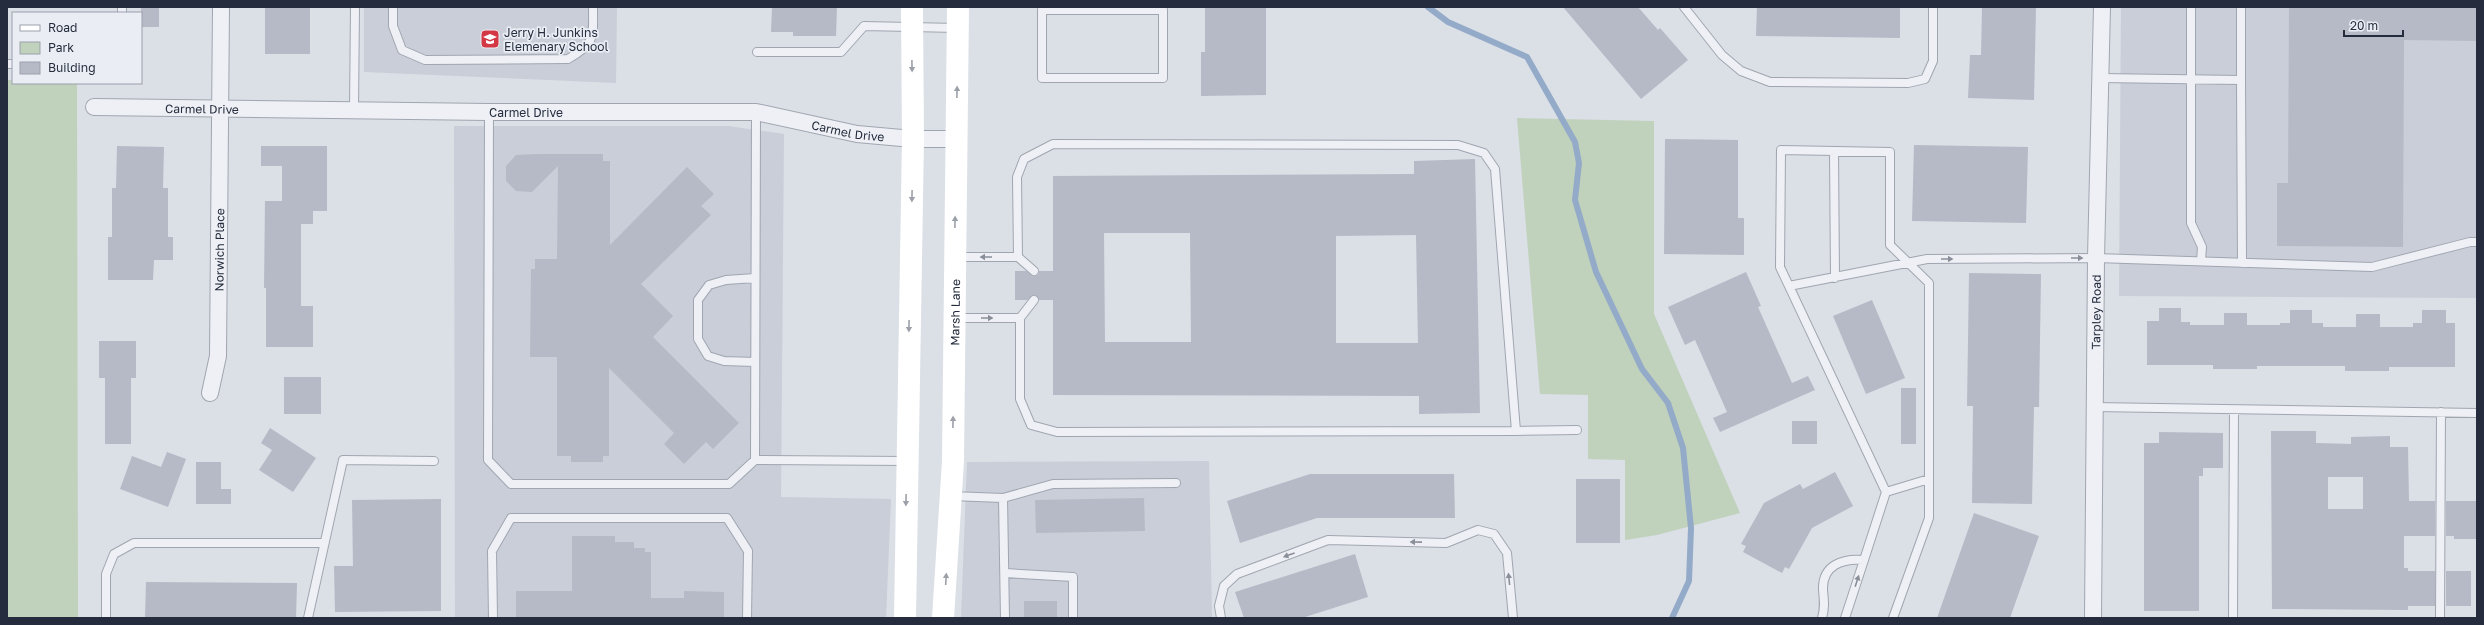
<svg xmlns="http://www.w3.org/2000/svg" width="2484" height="625" viewBox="0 0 2484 625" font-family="'Golos Text',sans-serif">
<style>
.built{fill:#c9ced8}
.green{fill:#c0d1bc}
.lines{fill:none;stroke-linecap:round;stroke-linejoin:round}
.stream{stroke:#93aac9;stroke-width:6}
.building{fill:#b5bac6;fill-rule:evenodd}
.service-casing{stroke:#a0a6b0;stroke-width:10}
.minor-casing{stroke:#a0a6b0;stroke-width:18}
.service{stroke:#eef0f5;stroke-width:8}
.minor{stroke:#eef0f5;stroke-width:16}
.secondary{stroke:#fff;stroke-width:22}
.oneway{fill:#9ca0a8}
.oneway2{fill:#898e99}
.labels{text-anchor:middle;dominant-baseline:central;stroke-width:3.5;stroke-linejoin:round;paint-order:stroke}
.poi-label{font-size:12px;fill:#242c3d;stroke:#eaeef4;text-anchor:start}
.street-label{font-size:12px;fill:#242c3d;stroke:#eaeef4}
</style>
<rect width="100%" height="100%" fill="#dbdfe6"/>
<!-- built -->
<path class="built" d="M 364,7 L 617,7 L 616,83 L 364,72 Z
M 2121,7 L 2477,7 L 2477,298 L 2119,296 Z
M 454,126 L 728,126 L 784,134 L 781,497 L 891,499 L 886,618 L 455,618 Z
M 1209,461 L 1212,618 L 961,618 L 967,462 Z"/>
<!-- green -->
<path class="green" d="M 7,80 L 13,80 L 13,83 L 77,83 L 78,618 L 7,618 Z
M 1517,118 L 1654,121 L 1654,314 L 1740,513 L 1657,535 L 1625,540 L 1625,460 L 1588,459 L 1588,395 L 1540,394 Z"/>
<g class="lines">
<!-- stream -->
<path class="stream" d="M 1428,7 L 1448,22 L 1527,57 L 1575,142 L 1579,163 L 1575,200 L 1596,272 L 1642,369 L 1668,403 L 1683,448 L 1691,528 L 1689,581 L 1672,618"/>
</g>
<!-- building -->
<path class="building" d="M 141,7 L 159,7 L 159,27 L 141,27 Z
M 265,7 L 310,7 L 310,54 L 265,54 Z
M 793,7 L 837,7 L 836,36 L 793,36 L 793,32 L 771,32 L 772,8 Z
M 1205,7 L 1266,7 L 1266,95 L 1201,96 L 1201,52 L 1205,52 Z
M 1563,7 L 1638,7 L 1658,30 L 1660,28 L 1688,60 L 1641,99 Z
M 1757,7 L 1900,7 L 1900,38 L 1756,36 Z
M 1982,7 L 2036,7 L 2034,100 L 1968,98 L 1970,55 L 1981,55 Z
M 2289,7 L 2477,7 L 2477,41 L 2404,40 L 2403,247 L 2277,246 L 2277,183 L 2288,183 Z
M 1665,139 L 1738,140 L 1738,218 L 1744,218 L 1744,255 L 1664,254 Z
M 1914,145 L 2028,147 L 2026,223 L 1912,221 Z
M 117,146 L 164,147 L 163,188 L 168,188 L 168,237 L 173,237 L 173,260 L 154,260 L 153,280 L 108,280 L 108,237 L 112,237 L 112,188 L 116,188 Z
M 261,146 L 327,146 L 327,211 L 313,211 L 313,224 L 301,224 L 301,306 L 313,306 L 313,347 L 266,347 L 266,288 L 264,288 L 265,201 L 282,201 L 282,166 L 261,166 Z
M 538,154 L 603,154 L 603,161 L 610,161 L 610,245 L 687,167 L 714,194 L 701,206 L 711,215 L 641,284 L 673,316 L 653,337 L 739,423 L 713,449 L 706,442 L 684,464 L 664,444 L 674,433 L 609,368 L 609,456 L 603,456 L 603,462 L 571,462 L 571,456 L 557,456 L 557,357 L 530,357 L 531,269 L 535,269 L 535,259 L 557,259 L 558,166 L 532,192 L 516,191 L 506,181 L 506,166 L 516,155 Z
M 1475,159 L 1480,413 L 1419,414 L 1419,396 L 1053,395 L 1053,300 L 1039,300 L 1034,295 L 1027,300 L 1015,300 L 1015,271 L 1026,271 L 1033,276 L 1038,275 L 1039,271 L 1053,271 L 1053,176 L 1414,174 L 1414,161 ZM 1104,233 L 1190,233 L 1191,342 L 1105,342 ZM 1416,235 L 1418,343 L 1336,343 L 1336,236 Z
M 1746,272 L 1761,306 L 1758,307 L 1792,383 L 1808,376 L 1815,390 L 1720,432 L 1713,418 L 1727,412 L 1695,340 L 1685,345 L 1668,307 Z
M 1969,273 L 2041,274 L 2039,407 L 2034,407 L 2032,504 L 1972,503 L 1973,406 L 1967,406 Z
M 1872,300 L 1905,378 L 1866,394 L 1833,316 Z
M 2159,308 L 2181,308 L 2181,322 L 2190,322 L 2190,325 L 2224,325 L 2224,313 L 2247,313 L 2247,325 L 2280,325 L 2280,323 L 2290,323 L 2290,310 L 2312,310 L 2312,323 L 2323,323 L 2323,327 L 2356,327 L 2356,314 L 2380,314 L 2380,327 L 2413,327 L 2413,323 L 2422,323 L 2422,310 L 2446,310 L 2446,323 L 2455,323 L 2455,367 L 2389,367 L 2389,371 L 2345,371 L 2345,366 L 2257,366 L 2257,369 L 2213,369 L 2213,365 L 2147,365 L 2147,321 L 2159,321 Z
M 99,341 L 136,341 L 136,378 L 131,378 L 131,444 L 105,444 L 105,378 L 99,378 Z
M 284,377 L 321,377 L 321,414 L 284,414 Z
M 1901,388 L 1916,388 L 1916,444 L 1901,444 Z
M 1792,421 L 1817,421 L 1817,444 L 1792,444 Z
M 270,428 L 316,458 L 293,492 L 259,470 L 272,450 L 261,443 Z
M 2271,431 L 2316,431 L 2316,443 L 2351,444 L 2351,437 L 2390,436 L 2390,447 L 2408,447 L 2409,501 L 2435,501 L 2435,536 L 2404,536 L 2404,568 L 2408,568 L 2408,571 L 2435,571 L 2435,606 L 2408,606 L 2408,610 L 2272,609 ZM 2328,477 L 2363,477 L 2363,509 L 2328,509 Z
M 2159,432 L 2223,433 L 2223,468 L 2203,468 L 2203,476 L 2199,476 L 2199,611 L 2144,611 L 2144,443 L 2159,443 Z
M 167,452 L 186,459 L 168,507 L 120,489 L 132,456 L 161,467 Z
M 196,462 L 221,462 L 221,489 L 231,489 L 231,504 L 196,504 Z
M 1835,472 L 1853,506 L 1812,528 L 1789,569 L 1785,567 L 1782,573 L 1743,552 L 1746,546 L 1741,544 L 1764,503 L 1800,484 L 1803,489 Z
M 1310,474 L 1454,474 L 1455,518 L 1317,518 L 1240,543 L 1227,501 Z
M 1576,479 L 1620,479 L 1620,543 L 1576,543 Z
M 1144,498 L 1145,531 L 1036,533 L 1035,500 Z
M 441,499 L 441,611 L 335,612 L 334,566 L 353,566 L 352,500 Z
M 2446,501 L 2477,501 L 2477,539 L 2454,539 L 2454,536 L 2446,536 Z
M 1974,513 L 2039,536 L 2010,618 L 1937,618 Z
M 572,536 L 615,536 L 615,542 L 634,542 L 634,548 L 645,548 L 645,552 L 651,552 L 651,598 L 684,598 L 684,591 L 724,592 L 724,618 L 516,618 L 516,591 L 572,591 Z
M 1355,554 L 1368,597 L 1302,618 L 1244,618 L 1235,592 Z
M 2446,571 L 2471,571 L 2471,606 L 2446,606 Z
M 146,582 L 297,583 L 296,618 L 145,618 Z
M 1024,601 L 1057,601 L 1057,618 L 1024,618 Z"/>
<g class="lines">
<defs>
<path id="service" d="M 122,7 L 122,13
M 393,7 L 393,26 L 402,50 L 425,60 L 568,59 C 596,43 593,37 593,7
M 1684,7 L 1722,55 L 1741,71 L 1770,82 L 1908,83 L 1925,79 L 1933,61 L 1933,7
M 2191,7 L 2191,223 L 2202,247 L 2201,261
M 2241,7 L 2241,80
M 1042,10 L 1163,10 L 1163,78 L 1042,78 Z
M 757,52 L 841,52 L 864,26 L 957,28
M 7,64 L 13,64
M 2100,78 L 2241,80 L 2242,263
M 354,109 L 355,7
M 489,112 L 488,460 L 511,484 L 729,484 L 755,460 L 907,461
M 1834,151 L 1835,278
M 957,257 L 1018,257
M 1789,286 L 1927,259 L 2096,258 L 2372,267 L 2470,242 L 2477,242
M 1034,300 L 1020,318 L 1020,399 L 1031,425 L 1057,432 L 1516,431 L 1495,169 L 1484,153 L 1458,145 L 1053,144 L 1024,159 L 1017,177 L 1018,257 L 1034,271
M 955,318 L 1020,318
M 755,362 L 724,361 L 708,356 L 698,339 L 698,300 L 709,285 L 726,280 L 755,278
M 2094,407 L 2477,413
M 1516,431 L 1577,430
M 755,460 L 756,112
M 1886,492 L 1929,479
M 951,496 L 1003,498 L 1005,618
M 1003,498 L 1053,484 L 1176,483
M 1864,560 L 1886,492 L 1780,267 L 1781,150 L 1890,152 L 1890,245 L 1929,283 L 1929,518 L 1893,618
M 1005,573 L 1073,577 L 1073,618
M 106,618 L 106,574 L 114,554 L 134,543 L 323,543
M 308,618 L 343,460 L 434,461
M 493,618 L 492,551 L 511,518 L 727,518 L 748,551 L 747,618
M 1221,618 L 1219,606 L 1224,586 L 1237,574 L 1328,540 L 1446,543 L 1478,530 L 1494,534 L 1507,553 L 1513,618
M 1822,618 C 1825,608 1824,600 1823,590 C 1822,565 1843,558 1864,560 L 1845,618
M 2233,618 L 2234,410
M 2440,618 L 2441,412"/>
<g id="minor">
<path id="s1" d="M 94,107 L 489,112 L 756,112 L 857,134 L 913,139 L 956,139"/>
<path id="s2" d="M 210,393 L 218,356 L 221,7"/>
<path id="s3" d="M 2093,618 L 2096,258 L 2102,7"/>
</g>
</defs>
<!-- service casing -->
<use href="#service" class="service-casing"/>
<!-- minor casing -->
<use href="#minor" class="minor-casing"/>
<!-- service -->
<use href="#service" class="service"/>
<!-- minor -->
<use href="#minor" class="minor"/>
<!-- secondary -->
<g class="secondary">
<path d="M 905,618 L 913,139 L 912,7"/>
<path id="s4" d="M 943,618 L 953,461 L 958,7"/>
</g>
</g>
<!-- one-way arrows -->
<defs><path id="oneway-solid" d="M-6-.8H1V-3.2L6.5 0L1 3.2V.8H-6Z"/></defs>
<g class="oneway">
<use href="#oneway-solid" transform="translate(912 66) rotate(89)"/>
<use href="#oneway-solid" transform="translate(957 92) rotate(-89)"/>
<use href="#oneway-solid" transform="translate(912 196) rotate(91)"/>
<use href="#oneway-solid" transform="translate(955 222) rotate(-89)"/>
<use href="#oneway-solid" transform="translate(909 326) rotate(91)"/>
<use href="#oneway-solid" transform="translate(953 422) rotate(-89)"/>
<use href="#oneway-solid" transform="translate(906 500) rotate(91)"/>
<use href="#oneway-solid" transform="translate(946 579) rotate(-87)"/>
</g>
<g class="oneway2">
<use href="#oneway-solid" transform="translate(986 257) rotate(180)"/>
<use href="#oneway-solid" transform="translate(2077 258)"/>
<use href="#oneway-solid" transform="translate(1947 259)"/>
<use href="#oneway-solid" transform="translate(987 318)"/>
<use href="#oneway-solid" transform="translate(1416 542) rotate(-179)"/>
<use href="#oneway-solid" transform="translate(1289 555) rotate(160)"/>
<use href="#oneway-solid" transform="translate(1509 579) rotate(-96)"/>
<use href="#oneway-solid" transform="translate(1857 581) rotate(-72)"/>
</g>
<!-- icons -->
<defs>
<symbol id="school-square" viewBox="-11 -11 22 22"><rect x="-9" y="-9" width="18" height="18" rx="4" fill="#d43845" stroke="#eaeef4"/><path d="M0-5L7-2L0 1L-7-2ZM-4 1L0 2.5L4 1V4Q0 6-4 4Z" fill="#fff"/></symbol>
</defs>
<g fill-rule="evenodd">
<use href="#school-square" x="479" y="28" width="22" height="22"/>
</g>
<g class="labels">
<!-- poi labels -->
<g class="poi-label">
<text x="504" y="32">Jerry H. Junkins<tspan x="504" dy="14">Elemenary School</tspan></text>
</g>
<!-- street labels -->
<g class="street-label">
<text stroke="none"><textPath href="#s1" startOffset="108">Carmel Drive</textPath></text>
<text stroke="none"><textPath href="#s1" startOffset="432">Carmel Drive</textPath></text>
<text stroke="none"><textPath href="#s1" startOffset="756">Carmel Drive</textPath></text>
<text stroke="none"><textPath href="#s2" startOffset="144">Norwich Place</textPath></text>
<text stroke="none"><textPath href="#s3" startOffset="306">Tarpley Road</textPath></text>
<text stroke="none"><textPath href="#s4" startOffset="306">Marsh Lane</textPath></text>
</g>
</g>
<!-- border -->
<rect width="2484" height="625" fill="none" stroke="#242c3d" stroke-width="16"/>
<!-- legend -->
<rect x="12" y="12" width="130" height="72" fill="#eaeef4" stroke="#9ba0ab"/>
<rect x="20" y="25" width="20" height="6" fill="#ffffff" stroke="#9ba0ab"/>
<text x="48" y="32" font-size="12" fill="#242c3d">Road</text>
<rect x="20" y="42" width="20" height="12" fill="#c0d1bc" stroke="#9ba0ab"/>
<text x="48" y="52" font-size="12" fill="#242c3d">Park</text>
<rect x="20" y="62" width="20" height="12" fill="#b5bac6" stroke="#9ba0ab"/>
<text x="48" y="72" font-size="12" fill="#242c3d">Building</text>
<!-- scale -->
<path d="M2344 30v6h59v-6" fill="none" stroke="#242c3d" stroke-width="2"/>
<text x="2350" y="30" font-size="12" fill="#242c3d" stroke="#eaeef4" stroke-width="3" paint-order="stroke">20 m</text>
</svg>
